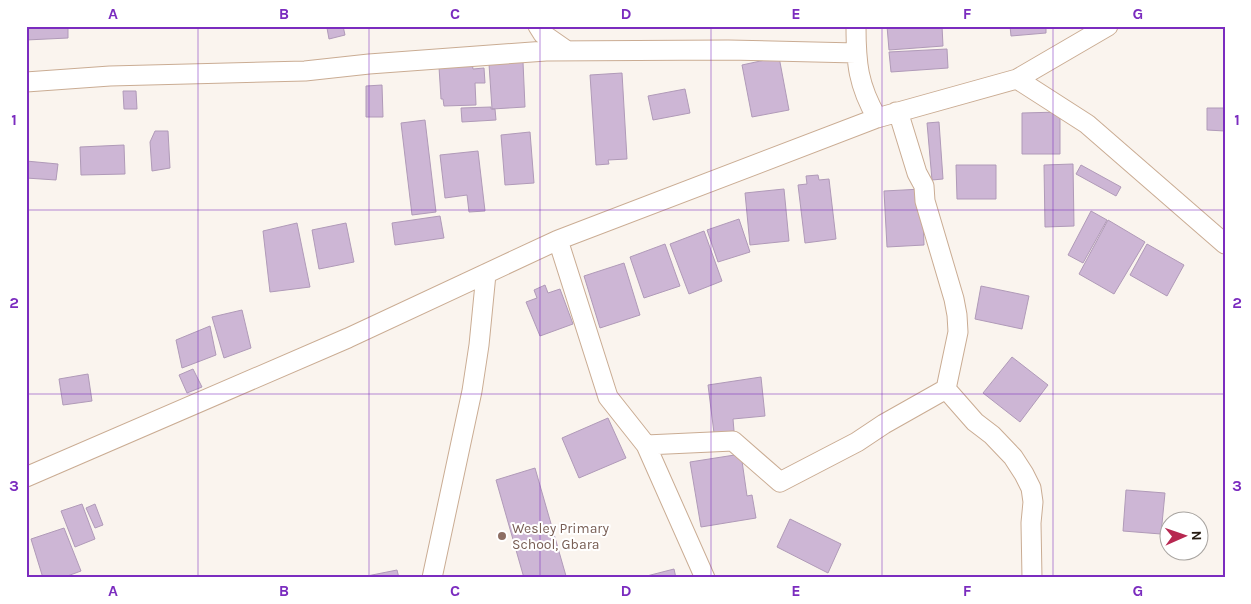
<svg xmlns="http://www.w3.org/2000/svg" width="1251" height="604" viewBox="0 0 1251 604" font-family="Karla,sans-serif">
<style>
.building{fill:#cdb6d5;stroke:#b09ab8}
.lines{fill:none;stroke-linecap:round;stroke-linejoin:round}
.street-casing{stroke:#caac93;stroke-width:21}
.street{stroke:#fff;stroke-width:19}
.grid{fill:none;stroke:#7b2cbf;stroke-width:1;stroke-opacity:0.55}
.education-dot{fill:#8d6e63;stroke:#fff;stroke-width:2}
.labels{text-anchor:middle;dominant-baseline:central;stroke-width:4;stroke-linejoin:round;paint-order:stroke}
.education-label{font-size:14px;fill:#785e54;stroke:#fff;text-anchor:start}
.neatline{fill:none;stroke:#7b2cbf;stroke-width:2}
.grid-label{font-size:16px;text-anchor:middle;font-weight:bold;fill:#7b2cbf}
</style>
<rect width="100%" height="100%" fill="#faf4ee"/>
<!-- building -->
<path class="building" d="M 68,26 L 68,38 L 26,40 L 26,28 Z
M 336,26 L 343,26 L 345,35 L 329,39 L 327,28 Z
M 887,26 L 942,26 L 943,46 L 889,50 Z
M 1010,26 L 1046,26 L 1046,33 L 1011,36 Z
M 947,49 L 948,68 L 891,72 L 889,52 Z
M 779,57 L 789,110 L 752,117 L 742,65 Z
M 523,62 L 525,107 L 492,109 L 489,64 Z
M 472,63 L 473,69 L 484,68 L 485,83 L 475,83 L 476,105 L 444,106 L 443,99 L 441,99 L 439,67 Z
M 622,73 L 627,159 L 608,160 L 609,164 L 596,165 L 590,75 Z
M 382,85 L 383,117 L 366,117 L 366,86 Z
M 685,89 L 690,113 L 653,120 L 648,96 Z
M 123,91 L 136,91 L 137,109 L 124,109 Z
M 491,107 L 491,109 L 495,109 L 496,120 L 462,122 L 461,108 Z
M 1207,108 L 1225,108 L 1225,131 L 1207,130 Z
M 1060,112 L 1060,154 L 1022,154 L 1022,113 Z
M 425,120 L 436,212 L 412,215 L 401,123 Z
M 939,122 L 943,179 L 932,180 L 927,123 Z
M 155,131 L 168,131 L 170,168 L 152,171 L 150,142 Z
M 530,132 L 534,183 L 505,185 L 501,135 Z
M 124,145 L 125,174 L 81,175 L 80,147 Z
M 478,151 L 485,211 L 469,212 L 467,195 L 445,198 L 440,155 Z
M 26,161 L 58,164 L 56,180 L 26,178 Z
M 1073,164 L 1074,226 L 1045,227 L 1044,165 Z
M 956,165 L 996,165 L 996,199 L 957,199 Z
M 1081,165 L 1121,187 L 1116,196 L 1076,174 Z
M 818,175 L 819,180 L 829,179 L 836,239 L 805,243 L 798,185 L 807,184 L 806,176 Z
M 784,189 L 789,241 L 750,245 L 745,193 Z
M 922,189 L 924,245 L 887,247 L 884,191 Z
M 1091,211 L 1107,220 L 1083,263 L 1068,255 Z
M 440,216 L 444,238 L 395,245 L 392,223 Z
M 739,219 L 750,252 L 718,262 L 707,230 Z
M 1108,220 L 1145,242 L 1114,294 L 1079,274 Z
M 297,223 L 310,287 L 270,292 L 263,231 Z
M 346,223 L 354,262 L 319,269 L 312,230 Z
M 704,231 L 722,281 L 689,294 L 670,244 Z
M 665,244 L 680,286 L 644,298 L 630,257 Z
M 1147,244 L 1184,265 L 1167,296 L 1130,275 Z
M 624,263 L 640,315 L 600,328 L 584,276 Z
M 545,285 L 548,293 L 560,289 L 573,324 L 540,336 L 526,302 L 537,298 L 534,290 Z
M 981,286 L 1029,296 L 1022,329 L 975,319 Z
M 242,310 L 251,348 L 224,358 L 212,317 Z
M 210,326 L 216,355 L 182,368 L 176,340 Z
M 1012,357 L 1048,385 L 1020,422 L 983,393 Z
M 193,369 L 202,387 L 187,393 L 179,375 Z
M 88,374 L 92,401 L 63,405 L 59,379 Z
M 761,377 L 765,416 L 733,419 L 734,431 L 714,433 L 708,385 Z
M 608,418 L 626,458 L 579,478 L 562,438 Z
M 741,454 L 747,496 L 752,495 L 756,518 L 701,527 L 690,462 Z
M 535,468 L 566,576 L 561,578 L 524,578 L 496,480 Z
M 1126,490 L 1165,493 L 1161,534 L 1123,531 Z
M 82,504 L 95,539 L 75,547 L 61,511 Z
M 95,504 L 103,525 L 95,528 L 86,508 Z
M 790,519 L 841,544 L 828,573 L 777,547 Z
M 64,528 L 81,571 L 62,578 L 43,578 L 31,539 Z
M 674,569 L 676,578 L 639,578 Z
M 397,570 L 399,578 L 357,578 Z"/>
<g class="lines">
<defs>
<path id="street" d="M 538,26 L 543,34 L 566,50
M 856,26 C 856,63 858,85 877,118
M 1017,79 L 1087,124 L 1225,244
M 26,82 L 110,76 L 305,71 L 369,64 L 546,51 L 728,50 L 856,53
M 558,240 L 608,397 L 646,445 L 705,578
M 946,389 L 975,422 L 992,435 L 1013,457 L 1024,474 L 1031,488 L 1033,502 L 1031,523 L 1032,578
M 646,445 L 733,441 L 780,482 L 857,442 L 884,424 L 946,389 L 958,332 L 957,315 L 954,299 L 925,201 L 924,186 L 917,173 L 901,121 L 896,112
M 26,477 L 348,338 L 558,240 L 877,118 L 1017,79 L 1108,26
M 432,578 L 472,391 L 479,345 L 486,274"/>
</defs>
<!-- street casing -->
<use href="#street" class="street-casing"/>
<!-- street -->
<use href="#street" class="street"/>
</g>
<!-- grid -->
<path class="grid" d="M 198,26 L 198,578M 369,26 L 369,578M 540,26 L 540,578M 711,26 L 711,578M 882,26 L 882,578M 1053,26 L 1053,578M 26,210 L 1225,210M 26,394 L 1225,394"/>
<!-- markers -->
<circle class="education-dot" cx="502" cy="536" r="5"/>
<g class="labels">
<!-- education labels -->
<g class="education-label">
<text x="512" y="528">Wesley Primary<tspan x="512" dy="16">School, Gbara</tspan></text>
</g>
</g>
<!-- border -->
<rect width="1251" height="604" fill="none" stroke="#ffffff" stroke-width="55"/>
<!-- north arrow -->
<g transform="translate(1184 536) rotate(88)"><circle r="24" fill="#ffffff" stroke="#a8a4a0"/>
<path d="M0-4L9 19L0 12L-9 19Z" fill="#b72750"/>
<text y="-8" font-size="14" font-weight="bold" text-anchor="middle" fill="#261b11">N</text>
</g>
<rect x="28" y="28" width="1196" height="548" class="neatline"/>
<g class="grid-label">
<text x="113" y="19">A</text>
<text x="284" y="19">B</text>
<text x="455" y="19">C</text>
<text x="626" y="19">D</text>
<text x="796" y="19">E</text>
<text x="967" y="19">F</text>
<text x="1138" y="19">G</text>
<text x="14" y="125">1</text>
<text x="1237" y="125">1</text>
<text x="14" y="308">2</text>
<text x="1237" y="308">2</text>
<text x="14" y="491">3</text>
<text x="1237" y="491">3</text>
<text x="113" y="596">A</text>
<text x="284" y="596">B</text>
<text x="455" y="596">C</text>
<text x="626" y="596">D</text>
<text x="796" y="596">E</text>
<text x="967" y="596">F</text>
<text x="1138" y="596">G</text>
</g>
</svg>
